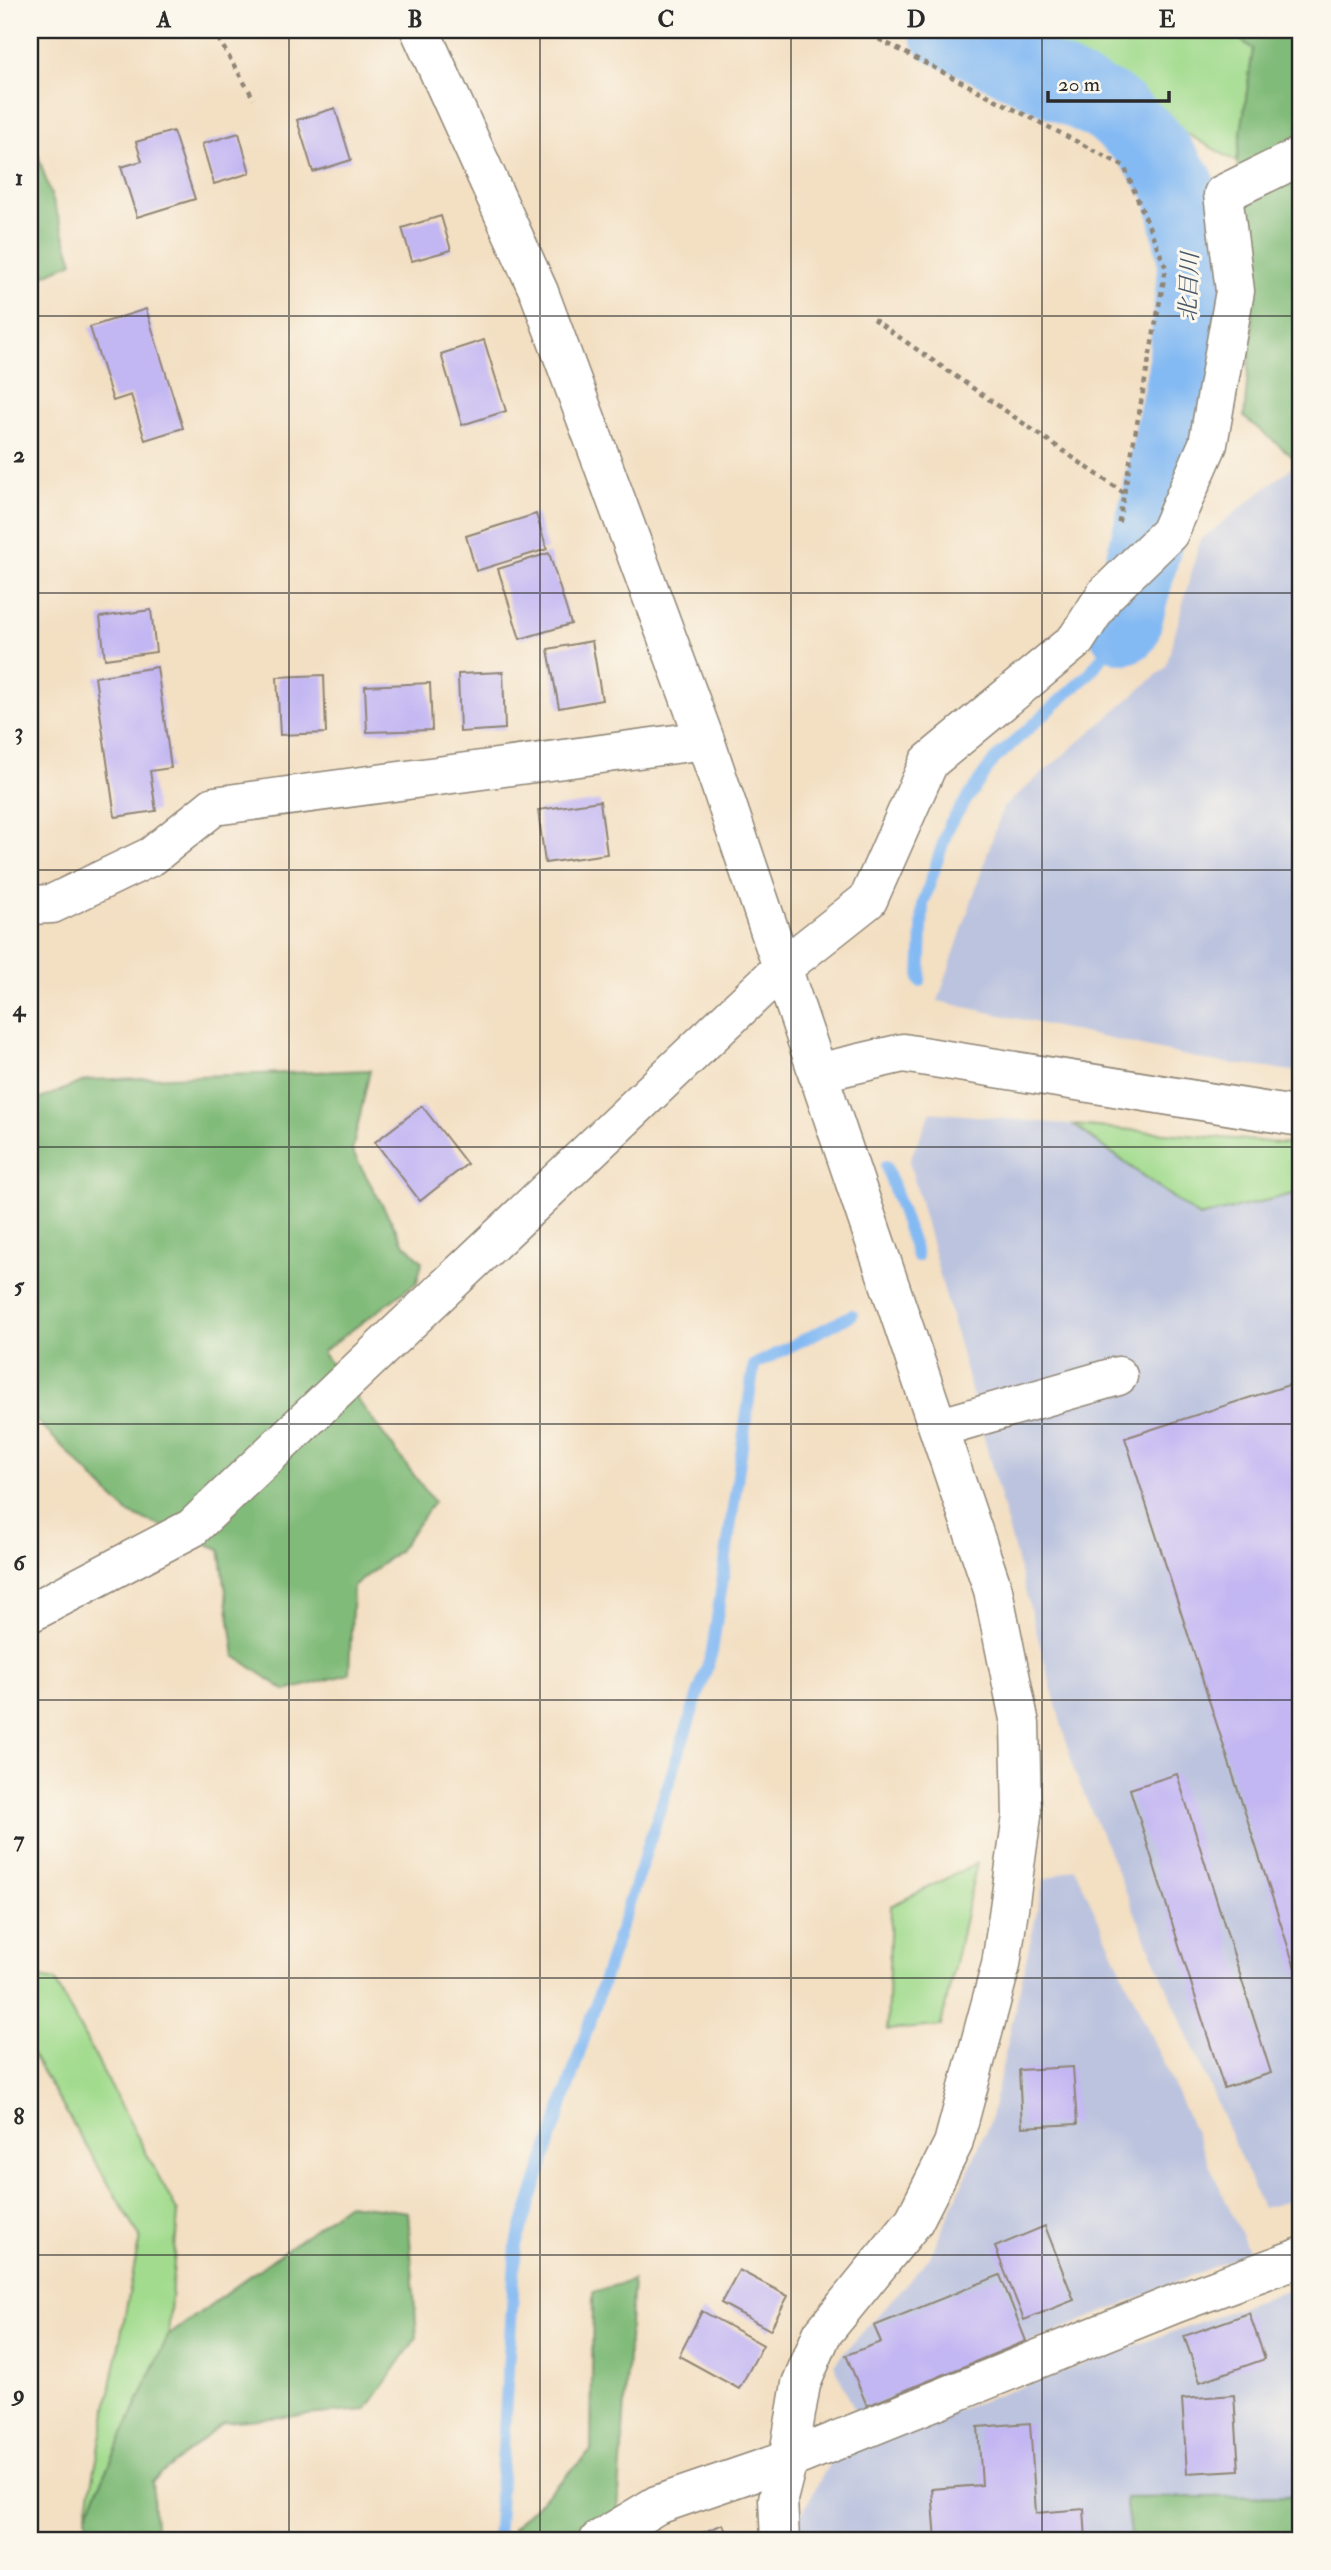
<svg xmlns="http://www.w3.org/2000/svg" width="1331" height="2570" viewBox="0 0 1331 2570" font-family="'IM FELL Double Pica','Noto Serif JP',serif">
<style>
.industrial{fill:#bbc3de}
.green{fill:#a2db8e;stroke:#66835c;stroke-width:2}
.forest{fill:#81bb79;stroke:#567352;stroke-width:2}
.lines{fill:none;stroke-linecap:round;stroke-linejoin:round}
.stream{stroke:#84baf3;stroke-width:12}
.river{stroke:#84baf3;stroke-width:72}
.building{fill:#c2b6f3}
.minor-casing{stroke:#8f8576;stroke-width:41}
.path{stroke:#8f8576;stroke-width:4.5;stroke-dasharray:5 5;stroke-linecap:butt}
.minor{stroke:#fff;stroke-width:38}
.grid{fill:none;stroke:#2b2b2b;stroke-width:2;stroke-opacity:0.55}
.labels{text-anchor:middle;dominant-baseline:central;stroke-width:6;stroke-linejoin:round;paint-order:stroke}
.water-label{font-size:23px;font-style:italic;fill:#465667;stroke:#fbf7ec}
.neatline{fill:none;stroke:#2b2b2b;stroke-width:2.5}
.grid-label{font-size:23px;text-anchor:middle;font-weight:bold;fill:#2b2b2b}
</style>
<rect width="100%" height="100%" fill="#fbf7ec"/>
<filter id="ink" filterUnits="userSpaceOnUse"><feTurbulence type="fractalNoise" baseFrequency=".0143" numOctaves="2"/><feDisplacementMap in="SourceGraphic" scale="14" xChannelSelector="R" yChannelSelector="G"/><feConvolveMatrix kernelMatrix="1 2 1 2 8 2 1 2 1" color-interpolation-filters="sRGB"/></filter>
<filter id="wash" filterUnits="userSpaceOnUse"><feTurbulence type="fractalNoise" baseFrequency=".00686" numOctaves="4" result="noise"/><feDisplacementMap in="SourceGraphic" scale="28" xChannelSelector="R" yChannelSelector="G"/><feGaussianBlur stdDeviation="1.57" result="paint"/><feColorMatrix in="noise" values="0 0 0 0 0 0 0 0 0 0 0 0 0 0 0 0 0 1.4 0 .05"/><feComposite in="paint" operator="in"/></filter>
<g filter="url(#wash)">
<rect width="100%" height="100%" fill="#f3dfc2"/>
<!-- industrial -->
<path class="industrial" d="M 1301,460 L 1301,1072 L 1209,1061 L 938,1001 L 1003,807 L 1166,667 L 1200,540 Z
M 931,1112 L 1200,1136 L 1301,1148 L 1301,2198 L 1262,2208 L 1074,1771 L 909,1161 Z
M 1075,1868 L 1249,2252 L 856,2414 L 834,2364 L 930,2257 L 990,2121 L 1044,1880 Z
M 1301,2285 L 1301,2496 L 1126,2498 L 1130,2540 L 805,2540 L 799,2518 L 834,2455 Z"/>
<!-- green -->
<path class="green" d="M 1003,30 L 1228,30 L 1253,49 L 1237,162 Z
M 1074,1125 L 1301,1145 L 1301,1192 L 1199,1217 Z
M 977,1863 L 941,2026 L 887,2030 L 891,1906 Z
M 30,1976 L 55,1981 L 178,2213 L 168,2336 L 86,2516 L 140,2237 L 30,2051 Z"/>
<!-- forest -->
<path class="forest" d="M 1228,30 L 1301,30 L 1301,460 L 1298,461 L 1244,417 L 1253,318 L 1237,162 L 1253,49 Z
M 30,131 L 73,262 L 30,282 Z
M 370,1070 L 352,1151 L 403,1242 L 422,1261 L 417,1282 L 322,1352 L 434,1502 L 398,1551 L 353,1587 L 349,1674 L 286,1691 L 235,1656 L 220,1549 L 128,1513 L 30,1414 L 30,1103 L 87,1080 Z
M 348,2204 L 408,2212 L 417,2337 L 366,2410 L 224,2422 L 152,2482 L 156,2540 L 89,2540 L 86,2516 L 168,2336 Z
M 633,2280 L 616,2540 L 513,2540 L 512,2529 L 591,2451 L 593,2292 Z
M 1301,2496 L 1301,2540 L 1131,2540 L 1125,2498 Z"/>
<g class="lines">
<!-- stream -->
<path class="stream" d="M 920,981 L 923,904 L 949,825 L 994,760 L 1089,674 L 1124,628
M 886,1166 L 917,1256
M 497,2540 L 516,2245 L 712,1652 L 754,1365 L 852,1315"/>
<!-- river -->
<path class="river" d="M 945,30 L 1110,108 L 1147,141 L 1179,185 L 1194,263 L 1183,374 L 1156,505 L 1124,628"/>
</g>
<g id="blocks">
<!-- building -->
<path class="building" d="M 335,108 L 351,160 L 313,172 L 297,120 Z
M 173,131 L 195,199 L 137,217 L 121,167 L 142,161 L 136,142 Z
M 239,133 L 250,173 L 214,184 L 202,144 Z
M 441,216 L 451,250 L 412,261 L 402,228 Z
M 146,309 L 183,428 L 145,440 L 131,395 L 113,401 L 90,327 Z
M 484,340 L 506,411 L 462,425 L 441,354 Z
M 536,514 L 547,549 L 476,571 L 466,536 Z
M 549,553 L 571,624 L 520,639 L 498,569 Z
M 151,610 L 156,652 L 105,659 L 100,617 Z
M 592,641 L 602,700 L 559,708 L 548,649 Z
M 157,667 L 171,768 L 150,771 L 156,811 L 115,817 L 95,677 Z
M 503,672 L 505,729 L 460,732 L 458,674 Z
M 324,675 L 326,733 L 280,735 L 277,677 Z
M 430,683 L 432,730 L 367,732 L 365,686 Z
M 600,801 L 607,854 L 545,863 L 538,810 Z
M 422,1106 L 467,1164 L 420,1201 L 375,1142 Z
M 1301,1381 L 1301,1987 L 1125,1438 Z
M 1177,1774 L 1271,2073 L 1224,2088 L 1130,1789 Z
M 1073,2067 L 1077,2124 L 1022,2127 L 1019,2070 Z
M 1045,2226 L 1074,2300 L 1024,2320 L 995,2247 Z
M 739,2270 L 788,2296 L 770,2330 L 721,2303 Z
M 1000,2275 L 1026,2341 L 867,2406 L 846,2355 L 881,2342 L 874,2326 Z
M 702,2311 L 763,2345 L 739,2389 L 679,2356 Z
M 1249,2313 L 1265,2359 L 1200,2382 L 1184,2336 Z
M 1234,2395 L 1239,2470 L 1187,2473 L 1182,2399 Z
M 1030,2423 L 1036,2513 L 1084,2509 L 1086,2540 L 936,2540 L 932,2489 L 982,2485 L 978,2427 Z
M 723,2524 L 729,2540 L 686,2540 Z"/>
</g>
</g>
<g filter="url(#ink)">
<use href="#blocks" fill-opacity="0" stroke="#8f8576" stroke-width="2"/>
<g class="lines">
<defs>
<path id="minor" d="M 420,30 L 539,292 L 705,740 L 993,1590 L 1020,1724 L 1022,1816 L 1001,1965 L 953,2144 L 914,2221 L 822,2334 L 801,2384 L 788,2460 L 778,2499 L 780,2540
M 30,905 L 52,904 L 152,856 L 214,806 L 705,740
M 817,1073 L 903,1053 L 1301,1117
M 938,1428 L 1118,1376
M 30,1613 L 192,1528 L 782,968 L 868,900 L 929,762 L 1076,640 L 1105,595 L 1169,533 L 1208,444 L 1235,291 L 1223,194 L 1301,156
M 599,2540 L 657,2505 L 788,2460 L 1177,2303 L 1301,2257"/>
</defs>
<!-- minor casing -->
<use href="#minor" class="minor-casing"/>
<!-- path -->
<path class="path" d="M 213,30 L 254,99
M 861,30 L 1124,166 L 1166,268 L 1118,526
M 873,319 L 1124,493"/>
<!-- minor -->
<use href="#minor" class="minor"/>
</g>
</g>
<!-- grid -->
<path class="grid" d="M 289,30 L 289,2540M 540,30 L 540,2540M 791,30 L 791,2540M 1042,30 L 1042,2540M 30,316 L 1301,316M 30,593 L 1301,593M 30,870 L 1301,870M 30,1147 L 1301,1147M 30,1424 L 1301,1424M 30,1700 L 1301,1700M 30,1978 L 1301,1978M 30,2255 L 1301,2255"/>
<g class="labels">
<!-- water labels -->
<g class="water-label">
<text transform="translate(1189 287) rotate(-88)">北目川</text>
</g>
</g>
<!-- margin -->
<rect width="1331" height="2570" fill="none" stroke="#fbf7ec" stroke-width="77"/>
<!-- scale -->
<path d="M1048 91v10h121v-10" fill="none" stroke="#2b2b2b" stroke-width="3.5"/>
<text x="1058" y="91" font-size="21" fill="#2b2b2b" stroke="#fbf7ec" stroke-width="5" paint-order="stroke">20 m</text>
<rect x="38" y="38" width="1254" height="2494" class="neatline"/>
<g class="grid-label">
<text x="164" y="27">A</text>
<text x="415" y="27">B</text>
<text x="666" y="27">C</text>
<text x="916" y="27">D</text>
<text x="1167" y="27">E</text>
<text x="19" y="185">1</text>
<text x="19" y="462">2</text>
<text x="19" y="739">3</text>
<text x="19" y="1016">4</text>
<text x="19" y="1293">5</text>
<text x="19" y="1570">6</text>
<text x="19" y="1847">7</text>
<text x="19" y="2124">8</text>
<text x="19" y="2401">9</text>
</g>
</svg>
